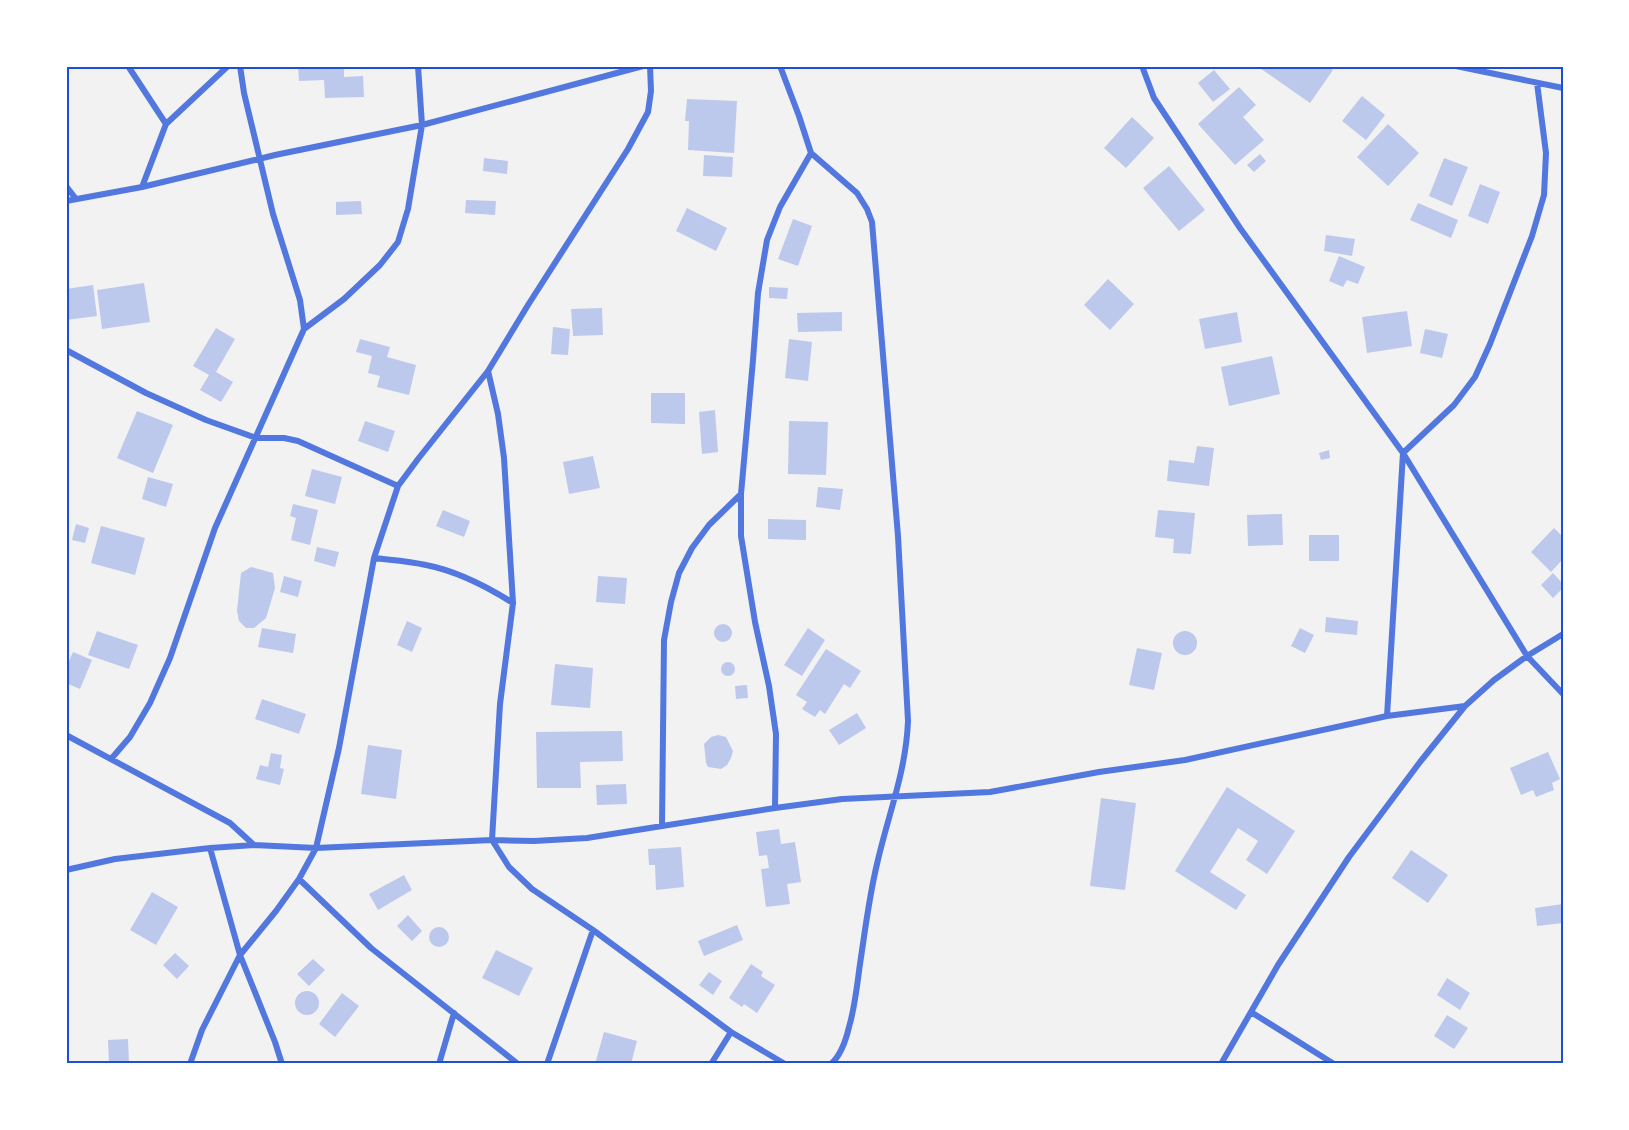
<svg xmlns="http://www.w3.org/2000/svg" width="1629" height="1130" viewBox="0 0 1629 1130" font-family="'IBM Plex Sans',sans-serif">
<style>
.building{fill:#bdc9ec}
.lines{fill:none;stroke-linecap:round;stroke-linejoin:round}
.minor{stroke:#5277de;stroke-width:6}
.neatline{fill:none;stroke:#1d4ed8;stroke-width:2}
</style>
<rect width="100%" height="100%" fill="#f2f2f2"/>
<!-- building -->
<path class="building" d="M 298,66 L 344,66 L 344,77 L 363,76 L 364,97 L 325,98 L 324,80 L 299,81 Z
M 1257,66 L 1327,66 L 1333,70 L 1310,103 Z
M 1214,70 L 1230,89 L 1213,102 L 1198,83 Z
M 1239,87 L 1256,105 L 1243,117 L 1264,140 L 1235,165 L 1198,124 Z
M 1362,96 L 1385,115 L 1366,140 L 1342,121 Z
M 687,99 L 737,101 L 734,153 L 688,150 L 689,121 L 685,121 Z
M 1132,117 L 1154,138 L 1126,168 L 1104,148 Z
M 1388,124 L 1419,153 L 1388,186 L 1357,157 Z
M 1260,154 L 1266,161 L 1254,172 L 1247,165 Z
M 704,155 L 733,157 L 732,177 L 703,176 Z
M 484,158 L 508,161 L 507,174 L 483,171 Z
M 1444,158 L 1468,167 L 1452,206 L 1429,196 Z
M 1169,166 L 1205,210 L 1179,231 L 1143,188 Z
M 1480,184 L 1500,192 L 1488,224 L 1468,216 Z
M 466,200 L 496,201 L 495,215 L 465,213 Z
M 361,201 L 362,214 L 336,215 L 336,202 Z
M 1418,203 L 1458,220 L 1451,238 L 1410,220 Z
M 687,208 L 727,228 L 716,251 L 676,231 Z
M 793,219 L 812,226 L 798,266 L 778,259 Z
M 1326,235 L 1355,239 L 1352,256 L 1324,251 Z
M 1339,256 L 1365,267 L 1358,284 L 1347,280 L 1343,287 L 1329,281 Z
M 1108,279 L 1134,304 L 1110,330 L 1084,305 Z
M 144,283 L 150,322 L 102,329 L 97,290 Z
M 93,285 L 97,316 L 66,320 L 66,289 Z
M 769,287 L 788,288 L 787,299 L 769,298 Z
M 602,308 L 603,335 L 573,336 L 571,309 Z
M 1407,311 L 1412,346 L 1367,353 L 1362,317 Z
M 842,312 L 842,331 L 798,332 L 797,313 Z
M 1237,312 L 1242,342 L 1205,349 L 1199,319 Z
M 553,327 L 570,329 L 568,355 L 551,354 Z
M 216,328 L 235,339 L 216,372 L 233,382 L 221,402 L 200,390 L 209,375 L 193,366 Z
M 1425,329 L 1448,334 L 1442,358 L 1420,353 Z
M 360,339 L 390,347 L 387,357 L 416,365 L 409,395 L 377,387 L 380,376 L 368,373 L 372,356 L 356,352 Z
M 789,339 L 812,342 L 808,381 L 785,378 Z
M 1272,356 L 1280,394 L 1229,406 L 1221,367 Z
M 651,393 L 685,393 L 685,424 L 651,423 Z
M 715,410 L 718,452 L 702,454 L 699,412 Z
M 137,411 L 173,425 L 153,473 L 117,458 Z
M 365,421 L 395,431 L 388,452 L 358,441 Z
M 789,421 L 828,422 L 826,475 L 788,474 Z
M 1197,446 L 1214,448 L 1209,486 L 1167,481 L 1169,460 L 1194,463 Z
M 1329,450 L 1330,458 L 1321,460 L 1319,453 Z
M 593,456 L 600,488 L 569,494 L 563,462 Z
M 312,469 L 342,477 L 335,504 L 305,496 Z
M 148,477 L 173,484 L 166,507 L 142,499 Z
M 818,487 L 843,489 L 840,510 L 816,507 Z
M 293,504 L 318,510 L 310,545 L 291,540 L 296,518 L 290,516 Z
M 443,510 L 470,521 L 464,537 L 436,526 Z
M 1158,510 L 1195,513 L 1191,554 L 1173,553 L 1174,539 L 1155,537 Z
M 1282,514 L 1283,545 L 1248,546 L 1247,515 Z
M 768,519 L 806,520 L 806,540 L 768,539 Z
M 76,524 L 89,528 L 85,543 L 72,540 Z
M 101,526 L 145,538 L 135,575 L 91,563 Z
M 1554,528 L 1563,537 L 1563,559 L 1551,572 L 1531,552 Z
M 1309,535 L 1339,535 L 1339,561 L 1309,561 Z
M 317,547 L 339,552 L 335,567 L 314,561 Z
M 251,567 L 273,573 L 275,588 L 266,618 L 254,628 L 246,628 L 239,621 L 237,611 L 241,573 Z
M 1553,573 L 1563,584 L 1563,588 L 1553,598 L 1541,585 Z
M 284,576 L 302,581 L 298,597 L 280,592 Z
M 598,576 L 627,578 L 625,604 L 596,602 Z
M 1326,617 L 1358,621 L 1357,635 L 1325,632 Z
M 407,621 L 422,628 L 412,652 L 397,645 Z
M714 633a9 9 0 1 1 18 0a9 9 0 1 1-18 0Z
M 262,628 L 296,634 L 293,653 L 258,647 Z
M 808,628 L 825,640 L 802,676 L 784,665 Z
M 1300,628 L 1314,635 L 1305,653 L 1291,646 Z
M 97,631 L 138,645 L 129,669 L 88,655 Z
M1173 643a12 12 0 1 1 24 0a12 12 0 1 1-24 0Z
M 1137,648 L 1162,653 L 1154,690 L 1129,685 Z
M 826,649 L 861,671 L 850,688 L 844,684 L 825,714 L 820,710 L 815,717 L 802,709 L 807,702 L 796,695 Z
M 73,652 L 92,660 L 80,689 L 66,683 L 66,668 Z
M721 669a7 7 0 1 1 14 0a7 7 0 1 1-14 0Z
M 555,664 L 593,668 L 590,708 L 551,705 Z
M 747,685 L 748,698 L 736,699 L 735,686 Z
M 262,699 L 306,714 L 299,734 L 255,719 Z
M 857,713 L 866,728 L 839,745 L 829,730 Z
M 622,731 L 623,761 L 580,762 L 581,788 L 537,788 L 536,732 Z
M 718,735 L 726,737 L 733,751 L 731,758 L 727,765 L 721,769 L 708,767 L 706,763 L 704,744 L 711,737 Z
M 368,745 L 402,750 L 396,799 L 361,794 Z
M 1548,752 L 1560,779 L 1552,783 L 1554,790 L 1536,797 L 1533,790 L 1521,795 L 1510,768 Z
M 271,753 L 282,755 L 280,768 L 284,769 L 280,785 L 256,779 L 260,765 L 268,767 Z
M 626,784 L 627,804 L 597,805 L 596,785 Z
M 1227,787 L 1295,831 L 1267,874 L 1246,860 L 1258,841 L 1238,828 L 1210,872 L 1246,895 L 1236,910 L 1175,871 Z
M 1101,798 L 1136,803 L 1125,890 L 1090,886 Z
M 779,829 L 781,844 L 795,842 L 801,882 L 787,884 L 790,904 L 766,907 L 761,869 L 769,868 L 767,855 L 759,856 L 756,832 Z
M 681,847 L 684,887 L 656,890 L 655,865 L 649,865 L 648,849 Z
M 1411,850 L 1448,875 L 1428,903 L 1392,878 Z
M 404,875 L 412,890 L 378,910 L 369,894 Z
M 152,892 L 178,907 L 156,945 L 130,930 Z
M 1563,904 L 1563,923 L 1537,926 L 1535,908 Z
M 408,915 L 422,931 L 412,941 L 397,926 Z
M 737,925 L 743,940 L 704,956 L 698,941 Z
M429 937a10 10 0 1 1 20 0a10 10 0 1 1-20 0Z
M 496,950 L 533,968 L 519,996 L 482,978 Z
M 175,953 L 189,966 L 177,979 L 163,965 Z
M 313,959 L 325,970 L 309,986 L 297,974 Z
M 751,964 L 763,972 L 761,976 L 775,985 L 757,1013 L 744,1004 L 742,1007 L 729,998 Z
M 709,972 L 722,981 L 713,995 L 699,985 Z
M 1447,978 L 1470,993 L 1460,1010 L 1437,995 Z
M295 1003a12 12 0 1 1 24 0a12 12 0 1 1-24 0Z
M 342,993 L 359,1006 L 335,1037 L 319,1024 Z
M 1447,1015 L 1468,1028 L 1454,1049 L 1434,1036 Z
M 604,1032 L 637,1041 L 631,1064 L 595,1064 Z
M 128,1039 L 129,1064 L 109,1064 L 108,1040 Z"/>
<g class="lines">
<!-- minor -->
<path class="minor" d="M 128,66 L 166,124
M 240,66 L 244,93 L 273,214 L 300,300 L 304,329
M 780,66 L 799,116 L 811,153 L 857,193 L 867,209 L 872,222 L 898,536 L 908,721 C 906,772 888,815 877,864 C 869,897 865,931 860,964 C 857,985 855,1007 849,1027 C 846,1040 841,1055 831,1064
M 1142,66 L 1154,98 L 1240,228 L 1403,453 L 1527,656 L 1563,694
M 1456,66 L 1563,88
M 66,186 L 76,199
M 142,187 L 166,124 L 228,66
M 66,201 L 142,187 L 275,155 L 422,125 L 643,66
M 66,350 L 146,393 L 206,420 L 256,438 L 284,438 L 298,441 L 398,486
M 488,371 L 498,414 L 504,458 L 513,603 L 500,704 L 492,840 L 509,867 L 532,889 L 593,930 L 731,1032 L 785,1064
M 374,558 C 391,560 409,561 426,565 C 457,571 486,586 513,603
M 1387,716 L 1403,453 L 1454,405 L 1475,377 L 1490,344 L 1532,236 L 1544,195 L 1546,153 L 1537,83
M 66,735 L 230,823 L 254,845
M 111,759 L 130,737 L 150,703 L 170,658 L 215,528 L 304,329 L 344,299 L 380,265 L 398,242 L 408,209 L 422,125 L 418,66
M 775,808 L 776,734 L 769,686 L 755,622 L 741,536 L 741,494 L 753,360 L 758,293 L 767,240 L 780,207 L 811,153
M 662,826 L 664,640 L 671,602 L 679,573 L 692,548 L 709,525 L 741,494
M 210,848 L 240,955 L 275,1042 L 282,1064
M 66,870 L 115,859 L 210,848 L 254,845 L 316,848 L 492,840 L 534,841 L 587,838 L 775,808 L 842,799 L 990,792 L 1099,772 L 1185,760 L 1387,716 L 1465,706
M 299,879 L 371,948 L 518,1064
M 1251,1012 L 1334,1064
M 190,1064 L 202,1030 L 240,955 L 276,911 L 299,879 L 316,848 L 339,748 L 374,558 L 398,486 L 418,459 L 488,371 L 528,305 L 628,149 L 648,112 L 651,91 L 650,66
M 439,1064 L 454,1013
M 547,1064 L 593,930
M 711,1064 L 731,1032
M 1221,1064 L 1278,965 L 1349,857 L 1420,762 L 1465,706 L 1494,680 L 1527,656 L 1563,634"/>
</g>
<!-- border -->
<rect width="1629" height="1130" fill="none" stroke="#ffffff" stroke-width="135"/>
<rect x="68" y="68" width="1494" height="994" class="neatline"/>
</svg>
